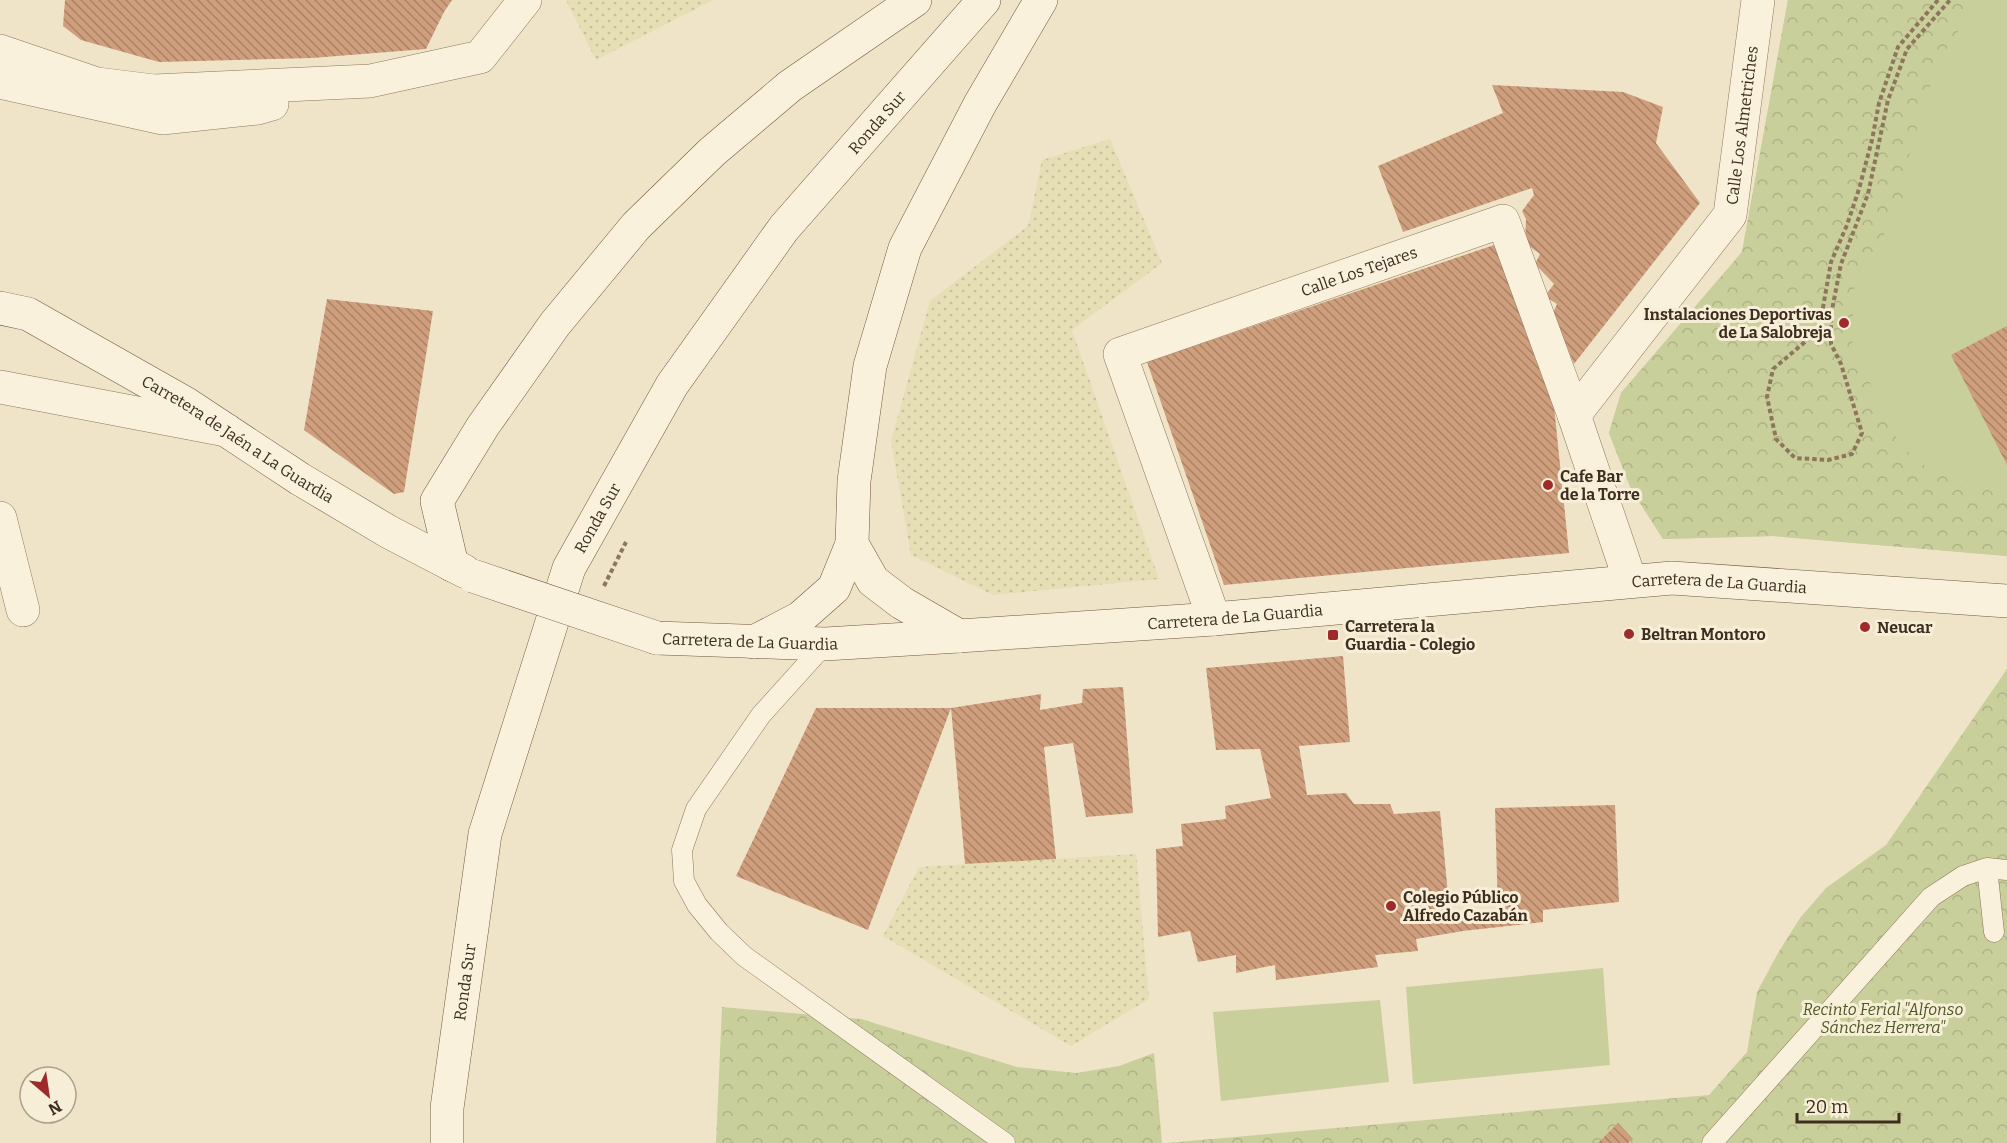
<svg xmlns="http://www.w3.org/2000/svg" width="2007" height="1143" viewBox="0 0 2007 1143" font-family="Bitter,serif">
<style>
.farmland{fill:url(#farmland-dots)}
.green{fill:#c9cf9b}
.forest{fill:url(#forest-crowns)}
.building{fill:url(#building-back-hatch)}
.lines{fill:none;stroke-linecap:round;stroke-linejoin:round}
.lane-casing{stroke:#8d765c;stroke-width:21}
.street-casing{stroke:#8d765c;stroke-width:34}
.secondary-casing{stroke:#6f573f;stroke-width:34}
.path{stroke:#8d765c;stroke-width:4;stroke-dasharray:4.5 3;stroke-linecap:butt}
.lane{stroke:#faf1dc;stroke-width:20}
.street{stroke:#faf1dc;stroke-width:33}
.secondary{stroke:#faf1dc;stroke-width:33}
.secondary-bridge-casing{stroke:#6f573f;stroke-width:34;stroke-linecap:butt}
.secondary-bridge{stroke:#faf1dc;stroke-width:33}
.poi-dot{fill:#9e2a2b;stroke:#f7eed8;stroke-width:2}
.labels{text-anchor:middle;dominant-baseline:central;stroke-width:6;stroke-linejoin:round;paint-order:stroke}
.street-label{font-size:16px;fill:#3d2e20;stroke:#f7eed8}
.poi-label{font-size:16px;font-weight:bold;fill:#3d2e20;stroke:#f7eed8;text-anchor:start}
.park-label{font-size:16px;font-style:italic;fill:#4d5a26;stroke:#f7eed8}
</style>
<defs>
<pattern id="farmland-dots" width="8" height="8" patternUnits="userSpaceOnUse" patternTransform="scale(1.5)"><rect width="8" height="8" fill="#e6deb5"/><path d="M2 2h.1M6 6h.1" fill="none" stroke="#c6bf9b" stroke-width="1.8" stroke-linecap="round"/></pattern>
<pattern id="forest-crowns" width="20" height="18" patternUnits="userSpaceOnUse" patternTransform="scale(1.5)"><rect width="20" height="18" fill="#c9cf9b"/><path d="M2 6a3 3 0 1 1 6 0M12 15a3 3 0 1 1 6 0" fill="none" stroke="#aeb285"/></pattern>
<pattern id="building-back-hatch" width="6" height="6" patternUnits="userSpaceOnUse" patternTransform="scale(1.5)"><rect width="6" height="6" fill="#cf9f7d"/><path d="M-1 5l2 2M0 0l6 6M5-1l2 2" fill="none" stroke="#a98266"/></pattern>
</defs>
<rect width="100%" height="100%" fill="#f0e4c8"/>
<!-- farmland -->
<path class="farmland" d="M 566,0 L 713,0 L 596,60 Z
M 1110,139 L 1162,263 L 1072,330 L 1159,579 L 993,595 L 911,555 L 891,441 L 930,301 L 1028,226 L 1042,160 Z
M 1136,854 L 1149,999 L 1071,1046 L 883,936 L 919,867 Z"/>
<!-- green -->
<path class="green" d="M 1788,0 L 2007,0 L 2007,556 L 1773,536 L 1663,539 L 1631,489 L 1609,433 L 1621,393 L 1742,252 Z
M 1603,968 L 1610,1065 L 1413,1084 L 1406,987 Z
M 1380,1000 L 1389,1082 L 1221,1101 L 1213,1012 Z"/>
<!-- forest -->
<path class="forest" d="M 1788,0 L 1978,0 L 1937,64 L 1908,159 L 1903,204 L 1876,248 L 1854,289 L 1852,345 L 1894,434 L 1916,461 L 1945,476 L 1978,483 L 2007,502 L 2007,556 L 1773,536 L 1663,539 L 1631,489 L 1609,433 L 1621,393 L 1742,252 Z
M 2007,669 L 2007,1143 L 1166,1143 L 1709,1095 L 1747,1052 L 1757,992 L 1778,953 L 1800,918 L 1826,888 L 1886,845 Z
M 722,1007 L 861,1019 L 1017,1067 L 1076,1073 L 1119,1066 L 1154,1053 L 1162,1143 L 716,1143 Z"/>
<!-- building -->
<path class="building" d="M 65,0 L 452,0 L 444,12 L 426,49 L 312,58 L 159,62 L 81,40 L 63,26 Z
M 1492,85 L 1623,92 L 1663,107 L 1656,143 L 1700,203 L 1574,364 L 1553,313 L 1557,304 L 1545,296 L 1554,284 L 1535,264 L 1540,254 L 1525,243 L 1526,219 L 1522,211 L 1534,195 L 1532,188 L 1403,232 L 1378,166 L 1503,113 Z
M 1497,244 L 1554,406 L 1569,553 L 1224,585 L 1147,362 Z
M 327,299 L 433,311 L 404,492 L 394,494 L 304,430 Z
M 2007,326 L 2007,465 L 1951,355 Z
M 1343,656 L 1350,742 L 1299,746 L 1307,795 L 1346,793 L 1354,804 L 1390,804 L 1394,814 L 1440,811 L 1450,915 L 1498,911 L 1495,808 L 1615,805 L 1619,902 L 1543,910 L 1543,922 L 1463,931 L 1416,939 L 1418,951 L 1375,955 L 1378,967 L 1276,980 L 1275,965 L 1236,973 L 1236,955 L 1198,962 L 1190,931 L 1158,937 L 1156,849 L 1183,846 L 1181,824 L 1226,819 L 1225,806 L 1271,798 L 1260,749 L 1216,750 L 1206,668 Z
M 1123,687 L 1133,813 L 1086,817 L 1073,743 L 1044,747 L 1056,859 L 965,864 L 951,708 L 1041,694 L 1040,710 L 1082,703 L 1083,689 Z
M 816,708 L 951,708 L 868,930 L 736,876 Z
M 1618,1123 L 1633,1139 L 1628,1143 L 1598,1143 Z"/>
<g class="lines">
<defs>
<path id="lane" d="M 825,644 L 761,715 L 696,809 L 682,850 L 684,881 L 697,905 L 719,932 L 744,956 L 1005,1143
M 1987,868 L 1994,932
M 1712,1143 L 1931,897 L 1963,876 L 1987,868 L 2007,870"/>
<g id="street">
<path d="M 0,51 L 97,84 L 154,91 L 370,81 L 480,57 L 525,0"/>
<path d="M 0,82 L 162,118 L 258,108 L 272,104"/>
<path d="M 0,387 L 226,430"/>
<path id="s1" d="M 1574,415 L 1730,215 L 1758,0"/>
<path d="M 0,518 L 23,610"/>
<path id="s2" d="M 1214,619 L 1120,354 L 1503,221 L 1574,415 L 1630,580"/>
</g>
<g id="secondary">
<path id="s3" d="M 0,308 L 28,314 L 185,403 L 300,479 L 389,532 L 464,571"/>
<path d="M 452,565 L 437,501 L 483,426 L 555,324 L 636,226 L 712,152 L 790,86 L 915,0"/>
<path d="M 959,636 L 902,603 L 873,581 L 852,544 L 854,481 L 870,366 L 905,248 L 980,104 L 1041,0"/>
<path id="s4" d="M 657,638 L 825,644 L 959,636 L 1214,619 L 1672,578 L 2007,601"/>
<path d="M 754,642 L 800,618 L 834,588 L 852,544"/>
<path id="s5" d="M 447,1143 L 447,1108 L 485,834 L 569,568 L 672,385 L 784,228 L 984,0"/>
</g>
</defs>
<!-- lane casing -->
<use href="#lane" class="lane-casing"/>
<!-- street casing -->
<use href="#street" class="street-casing"/>
<!-- secondary casing -->
<use href="#secondary" class="secondary-casing"/>
<!-- path -->
<path class="path" d="M 1938,0 L 1898,47 L 1879,103 L 1872,140 L 1859,189 L 1847,225 L 1831,262 L 1819,330 L 1773,369 L 1767,397 L 1776,439 L 1795,458 L 1828,460 L 1852,454 L 1862,433 L 1841,364 L 1831,344 L 1831,315 L 1841,264 L 1868,194 L 1888,100 L 1907,49 L 1950,0
M 604,586 L 626,542"/>
<!-- lane -->
<use href="#lane" class="lane"/>
<!-- street -->
<use href="#street" class="street"/>
<!-- secondary -->
<use href="#secondary" class="secondary"/>
<defs>
<path id="secondary-bridge" d="M 473,576 L 657,638"/>
</defs>
<!-- secondary-bridge casing -->
<use href="#secondary-bridge" class="secondary-bridge-casing"/>
<!-- secondary-bridge -->
<use href="#secondary-bridge" class="secondary-bridge"/>
</g>
<!-- markers -->
<g class="poi-dot">
<circle cx="1844" cy="323" r="6"/>
<circle cx="1548" cy="485" r="6"/>
<circle cx="1865" cy="627" r="6"/>
<circle cx="1629" cy="634" r="6"/>
<rect x="1327" y="629" width="12" height="12" rx="3"/>
<circle cx="1391" cy="906" r="6"/>
</g>
<g class="labels">
<!-- street labels -->
<g class="street-label">
<text stroke="none"><textPath href="#s5" startOffset="1134">Ronda Sur</textPath></text>
<text stroke="none"><textPath href="#s1" startOffset="344">Calle Los Almetriches</textPath></text>
<text stroke="none"><textPath href="#s2" startOffset="534">Calle Los Tejares</textPath></text>
<text stroke="none"><textPath href="#s3" startOffset="273">Carretera de Jaén a La Guardia</textPath></text>
<text stroke="none"><textPath href="#s5" startOffset="648">Ronda Sur</textPath></text>
<text stroke="none"><textPath href="#s4" startOffset="1065">Carretera de La Guardia</textPath></text>
<text stroke="none"><textPath href="#s4" startOffset="579">Carretera de La Guardia</textPath></text>
<text stroke="none"><textPath href="#s4" startOffset="93">Carretera de La Guardia</textPath></text>
<text stroke="none"><textPath href="#s5" startOffset="162">Ronda Sur</textPath></text>
</g>
<!-- poi labels -->
<g class="poi-label">
<text x="1832" y="314" text-anchor="end">Instalaciones Deportivas<tspan x="1832" dy="18">de La Salobreja</tspan></text>
<text x="1560" y="476">Cafe Bar<tspan x="1560" dy="18">de la Torre</tspan></text>
<text x="1345" y="626">Carretera la<tspan x="1345" dy="18">Guardia - Colegio</tspan></text>
<text x="1877" y="627">Neucar</text>
<text x="1641" y="634">Beltran Montoro</text>
<text x="1403" y="897">Colegio Público<tspan x="1403" dy="18">Alfredo Cazabán</tspan></text>
</g>
<!-- park labels -->
<g class="park-label">
<text x="1883" y="1009">Recinto Ferial "Alfonso<tspan x="1883" dy="18">Sánchez Herrera"</tspan></text>
</g>
</g>
<!-- north arrow -->
<g transform="translate(48 1095) rotate(151)"><circle r="28" fill="#f7eed8" stroke="#ada18e" stroke-width="1.5"/>
<path d="M0-4.5L10 22L0 15L-10 22Z" fill="#9e2a2b"/>
<text y="-9" font-size="16" font-weight="bold" text-anchor="middle" fill="#3d2e20">N</text>
</g>
<!-- scale -->
<path d="M1797 1113v9h102v-9" fill="none" stroke="#3d2e20" stroke-width="3"/>
<text x="1806" y="1113" font-size="18" fill="#3d2e20" stroke="#f7eed8" stroke-width="4.5" paint-order="stroke">20 m</text>
</svg>
